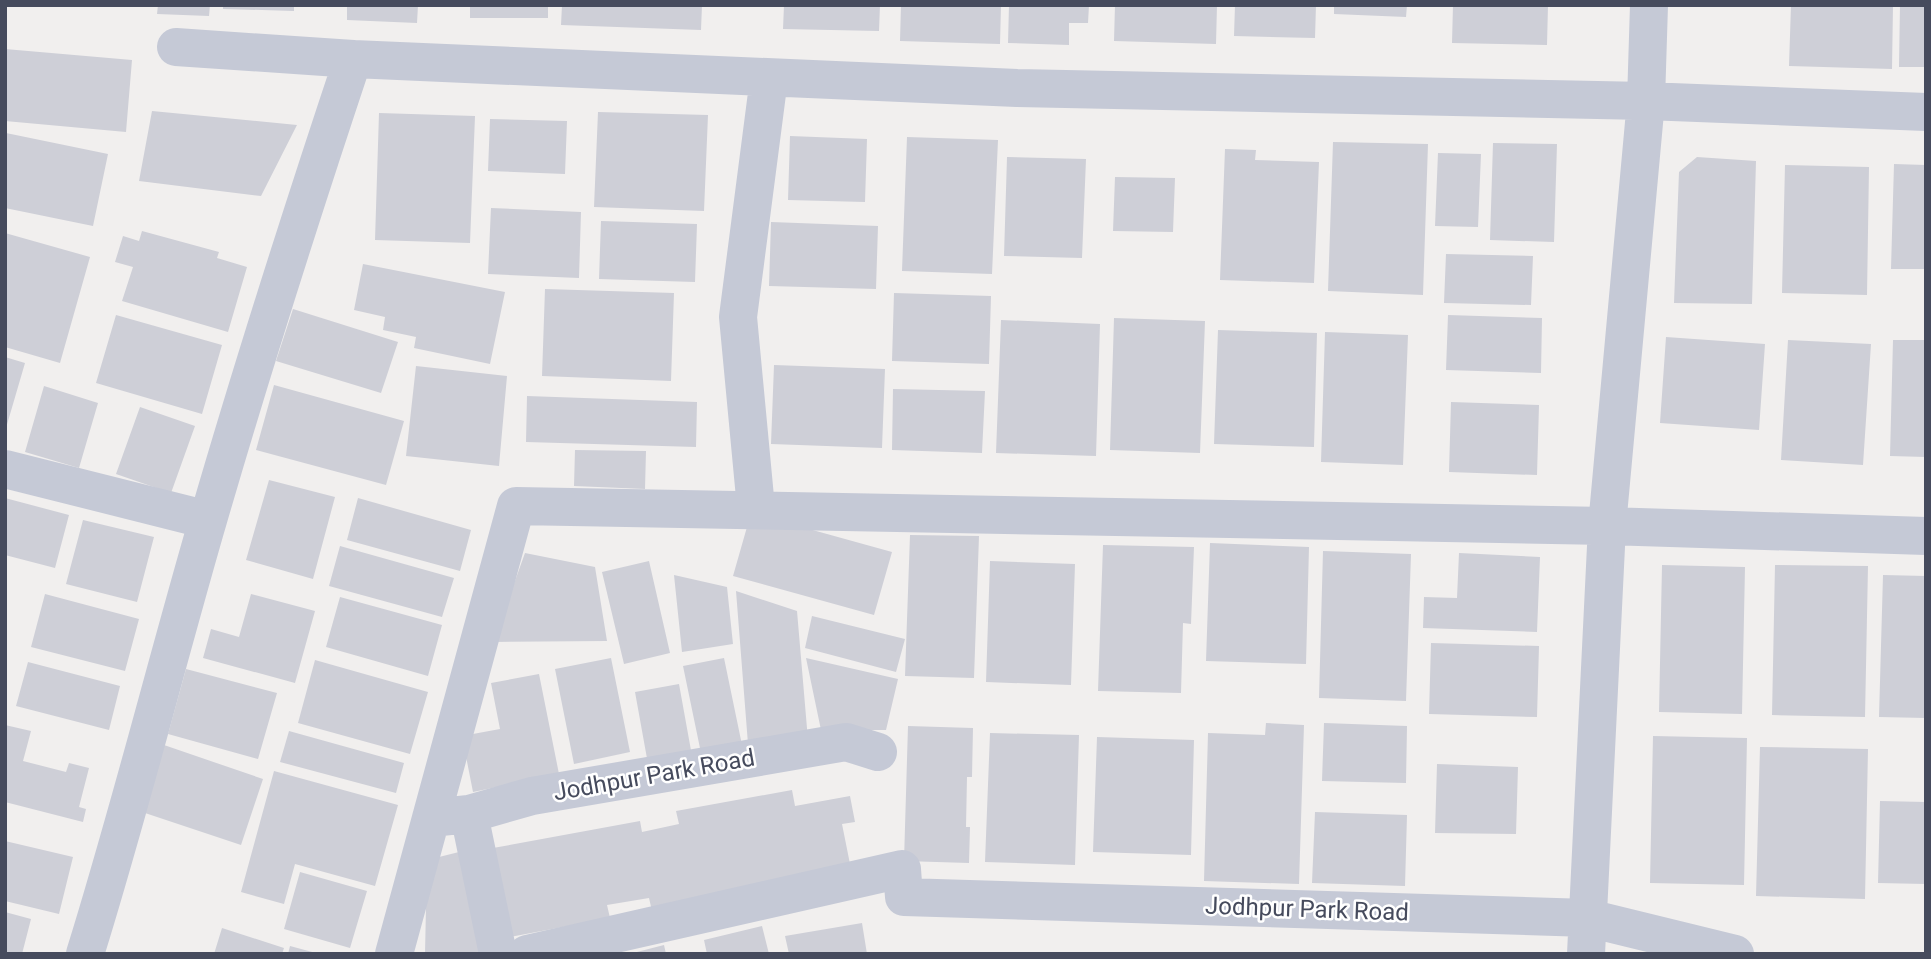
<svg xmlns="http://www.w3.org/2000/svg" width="1931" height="959" viewBox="0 0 1931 959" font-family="Roboto,sans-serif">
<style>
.building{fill:#cecfd7}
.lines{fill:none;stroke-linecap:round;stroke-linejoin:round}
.minor{stroke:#c5c9d6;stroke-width:38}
.labels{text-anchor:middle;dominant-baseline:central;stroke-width:5;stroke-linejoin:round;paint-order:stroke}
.street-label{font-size:24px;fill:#464b5d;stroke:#fff}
</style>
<rect width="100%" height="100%" fill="#f1efee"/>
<!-- building -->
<path class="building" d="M 158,5 L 210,5 L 209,16 L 157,14 Z
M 223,5 L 294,5 L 294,11 L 223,9 Z
M 347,5 L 418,5 L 417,23 L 347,20 Z
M 470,5 L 548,5 L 548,18 L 470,18 Z
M 562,5 L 702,5 L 701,30 L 561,25 Z
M 784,5 L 880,5 L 879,31 L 783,29 Z
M 901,5 L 1001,5 L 1000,44 L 900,41 Z
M 1009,5 L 1089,5 L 1088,23 L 1069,23 L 1069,45 L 1008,43 Z
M 1115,5 L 1217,5 L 1216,44 L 1114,41 Z
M 1235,5 L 1316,5 L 1315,38 L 1234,36 Z
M 1334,5 L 1407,5 L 1406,17 L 1334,14 Z
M 1453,5 L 1548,5 L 1547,45 L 1452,43 Z
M 1791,5 L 1893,5 L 1892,69 L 1789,66 Z
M 1900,5 L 1926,5 L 1926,67 L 1899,67 Z
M 5,49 L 132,60 L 126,132 L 5,121 Z
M 152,111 L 297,125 L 261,196 L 139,181 Z
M 598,112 L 708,115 L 704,211 L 594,207 Z
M 379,113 L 475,116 L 470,243 L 375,240 Z
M 490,119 L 567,121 L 565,174 L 488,171 Z
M 6,133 L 108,154 L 93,226 L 5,208 Z
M 790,136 L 867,139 L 865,202 L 788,200 Z
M 907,137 L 998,140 L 992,274 L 902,271 Z
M 1333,142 L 1428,144 L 1423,295 L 1328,291 Z
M 1493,143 L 1557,144 L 1554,242 L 1490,240 Z
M 1225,149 L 1256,150 L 1255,160 L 1319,162 L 1314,283 L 1220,280 Z
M 1438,153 L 1481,154 L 1478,227 L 1435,226 Z
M 1007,157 L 1086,159 L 1082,258 L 1004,256 Z
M 1697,157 L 1756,161 L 1752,304 L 1674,303 L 1679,172 Z
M 1894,164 L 1926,165 L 1925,269 L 1891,269 Z
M 1785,165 L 1869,167 L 1867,295 L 1782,293 Z
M 1115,177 L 1175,178 L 1173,232 L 1113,231 Z
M 491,208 L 581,212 L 579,278 L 488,274 Z
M 601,221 L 697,224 L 695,282 L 599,279 Z
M 771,222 L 878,226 L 876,289 L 769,286 Z
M 142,231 L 219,252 L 217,258 L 247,267 L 228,332 L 122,301 L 133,267 L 115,262 L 123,236 L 139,241 Z
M 5,233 L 90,257 L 60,363 L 5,347 Z
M 1446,254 L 1533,256 L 1531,305 L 1444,303 Z
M 363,264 L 505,292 L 490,364 L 414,348 L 416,337 L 383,330 L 385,317 L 354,310 Z
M 545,289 L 674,293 L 671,381 L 542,376 Z
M 894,293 L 991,296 L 989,364 L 892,361 Z
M 293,309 L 398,342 L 381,393 L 276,361 Z
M 116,315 L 222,345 L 202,414 L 96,383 Z
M 1448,315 L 1542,318 L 1541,373 L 1446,370 Z
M 1114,318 L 1205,321 L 1200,453 L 1110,450 Z
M 1001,320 L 1100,324 L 1096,456 L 996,453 Z
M 1218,330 L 1317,333 L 1314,447 L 1214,444 Z
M 1325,332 L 1408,335 L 1403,465 L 1321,462 Z
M 1666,337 L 1765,344 L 1759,430 L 1660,423 Z
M 1788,340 L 1871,344 L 1863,465 L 1781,460 Z
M 1893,340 L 1926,340 L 1926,457 L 1890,456 Z
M 5,357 L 25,363 L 6,428 L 5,428 Z
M 774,365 L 885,369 L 882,448 L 771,444 Z
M 416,366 L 507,376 L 499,466 L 406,456 Z
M 274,385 L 404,421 L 386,485 L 256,450 Z
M 44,386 L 98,403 L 79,468 L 25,452 Z
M 893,389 L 985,391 L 982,453 L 892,450 Z
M 527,396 L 697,402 L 696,447 L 526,442 Z
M 1451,402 L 1539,405 L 1537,475 L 1449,472 Z
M 140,407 L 195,426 L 171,493 L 116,474 Z
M 575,450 L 646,451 L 645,489 L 574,486 Z
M 269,480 L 335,497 L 313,579 L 246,560 Z
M 5,498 L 69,515 L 55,568 L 5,555 Z
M 358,498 L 471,530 L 460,571 L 347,540 Z
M 751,513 L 892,552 L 874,615 L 733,576 Z
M 83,520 L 154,537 L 137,602 L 66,584 Z
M 910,535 L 979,536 L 974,678 L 905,676 Z
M 1210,543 L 1309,547 L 1306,664 L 1206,661 Z
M 1103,545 L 1194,547 L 1191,624 L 1183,623 L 1181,693 L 1098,691 Z
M 340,546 L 454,578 L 442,617 L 329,586 Z
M 1323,551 L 1411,554 L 1406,701 L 1319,698 Z
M 525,553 L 595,567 L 607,641 L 493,642 Z
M 1459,553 L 1540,557 L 1537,632 L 1423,628 L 1424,597 L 1457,598 Z
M 649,561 L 670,653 L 624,664 L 602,572 Z
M 990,561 L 1075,564 L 1071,685 L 986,682 Z
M 1662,565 L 1745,567 L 1742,714 L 1659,712 Z
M 1775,565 L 1868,566 L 1865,717 L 1772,715 Z
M 674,575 L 727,587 L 733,644 L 682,652 Z
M 1883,575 L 1926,576 L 1926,718 L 1879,717 Z
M 736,591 L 797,611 L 808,740 L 748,744 Z
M 45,594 L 139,619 L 125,671 L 31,647 Z
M 251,594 L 315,611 L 295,683 L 203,658 L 211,629 L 239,637 Z
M 340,597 L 442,625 L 428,676 L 326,647 Z
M 812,616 L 905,639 L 896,672 L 805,648 Z
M 1431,643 L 1539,646 L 1537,717 L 1429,714 Z
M 611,658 L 630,752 L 574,764 L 555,669 Z
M 724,658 L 742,745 L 701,753 L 683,666 Z
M 806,658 L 898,679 L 886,730 L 821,730 Z
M 315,660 L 428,692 L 410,754 L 298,723 Z
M 28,662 L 120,686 L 109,730 L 16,706 Z
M 186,669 L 277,693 L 258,759 L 168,734 Z
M 539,674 L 559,774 L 473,792 L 462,736 L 500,729 L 491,683 Z
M 679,684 L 692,756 L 648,764 L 635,692 Z
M 1266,723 L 1304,725 L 1299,884 L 1204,881 L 1208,733 L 1265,735 Z
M 1324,723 L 1407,726 L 1406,783 L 1322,781 Z
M 5,725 L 31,731 L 23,761 L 66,772 L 69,763 L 89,768 L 79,807 L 86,809 L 83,822 L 5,802 Z
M 908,726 L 973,728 L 972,777 L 967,777 L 966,827 L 970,827 L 969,863 L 904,861 Z
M 289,731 L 404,763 L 396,793 L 280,762 Z
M 990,733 L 1079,735 L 1075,865 L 985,862 Z
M 1653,736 L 1747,738 L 1744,885 L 1650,883 Z
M 1097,737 L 1194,740 L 1191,855 L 1093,852 Z
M 164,745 L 263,779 L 241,845 L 142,812 Z
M 1760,747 L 1868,749 L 1865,899 L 1756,896 Z
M 1437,764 L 1518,767 L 1516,834 L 1435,833 Z
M 274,771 L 398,805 L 375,886 L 295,864 L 284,904 L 241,892 Z
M 792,790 L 795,806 L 850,796 L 855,822 L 842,824 L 852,874 L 652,911 L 649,898 L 607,905 L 610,918 L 510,937 L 493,848 L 640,821 L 642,832 L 679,824 L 676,811 Z
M 1880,801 L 1926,802 L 1926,884 L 1878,883 Z
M 1315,812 L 1407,815 L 1405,886 L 1312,883 Z
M 5,841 L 73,857 L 59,914 L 5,901 Z
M 459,852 L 482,954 L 425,954 L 427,860 Z
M 300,872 L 367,891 L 350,948 L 284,929 Z
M 5,912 L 31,919 L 22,954 L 5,954 Z
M 862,923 L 867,954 L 789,954 L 785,936 Z
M 762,926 L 769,954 L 707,954 L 704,940 Z
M 222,928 L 284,948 L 282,954 L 214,954 Z
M 664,945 L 666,954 L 633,954 L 633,953 Z
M 290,946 L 316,953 L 316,954 L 288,954 Z"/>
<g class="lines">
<!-- minor -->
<path class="minor" d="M 353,59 L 1017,88 L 1646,101 L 1926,112
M 5,469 L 208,520
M 756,508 L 738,317 L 769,78
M 469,814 L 498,954
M 431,818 L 469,814 L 532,796 L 846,742 L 878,752
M 85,954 C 130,810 166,664 208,520 C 253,365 302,212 353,59 L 176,47
M 394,954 L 516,506 L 1607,526 L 1926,536
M 527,954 L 902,869 L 904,897 L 1588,918 L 1735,954
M 1586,954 L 1607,526 L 1646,101 L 1649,5"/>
</g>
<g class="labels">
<!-- street labels -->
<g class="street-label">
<text transform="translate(654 775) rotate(-10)">Jodhpur Park Road</text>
<text transform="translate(1307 909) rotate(2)">Jodhpur Park Road</text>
</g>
</g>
<!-- border -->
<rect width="1931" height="959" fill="none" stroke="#464b5d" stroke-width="14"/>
</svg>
